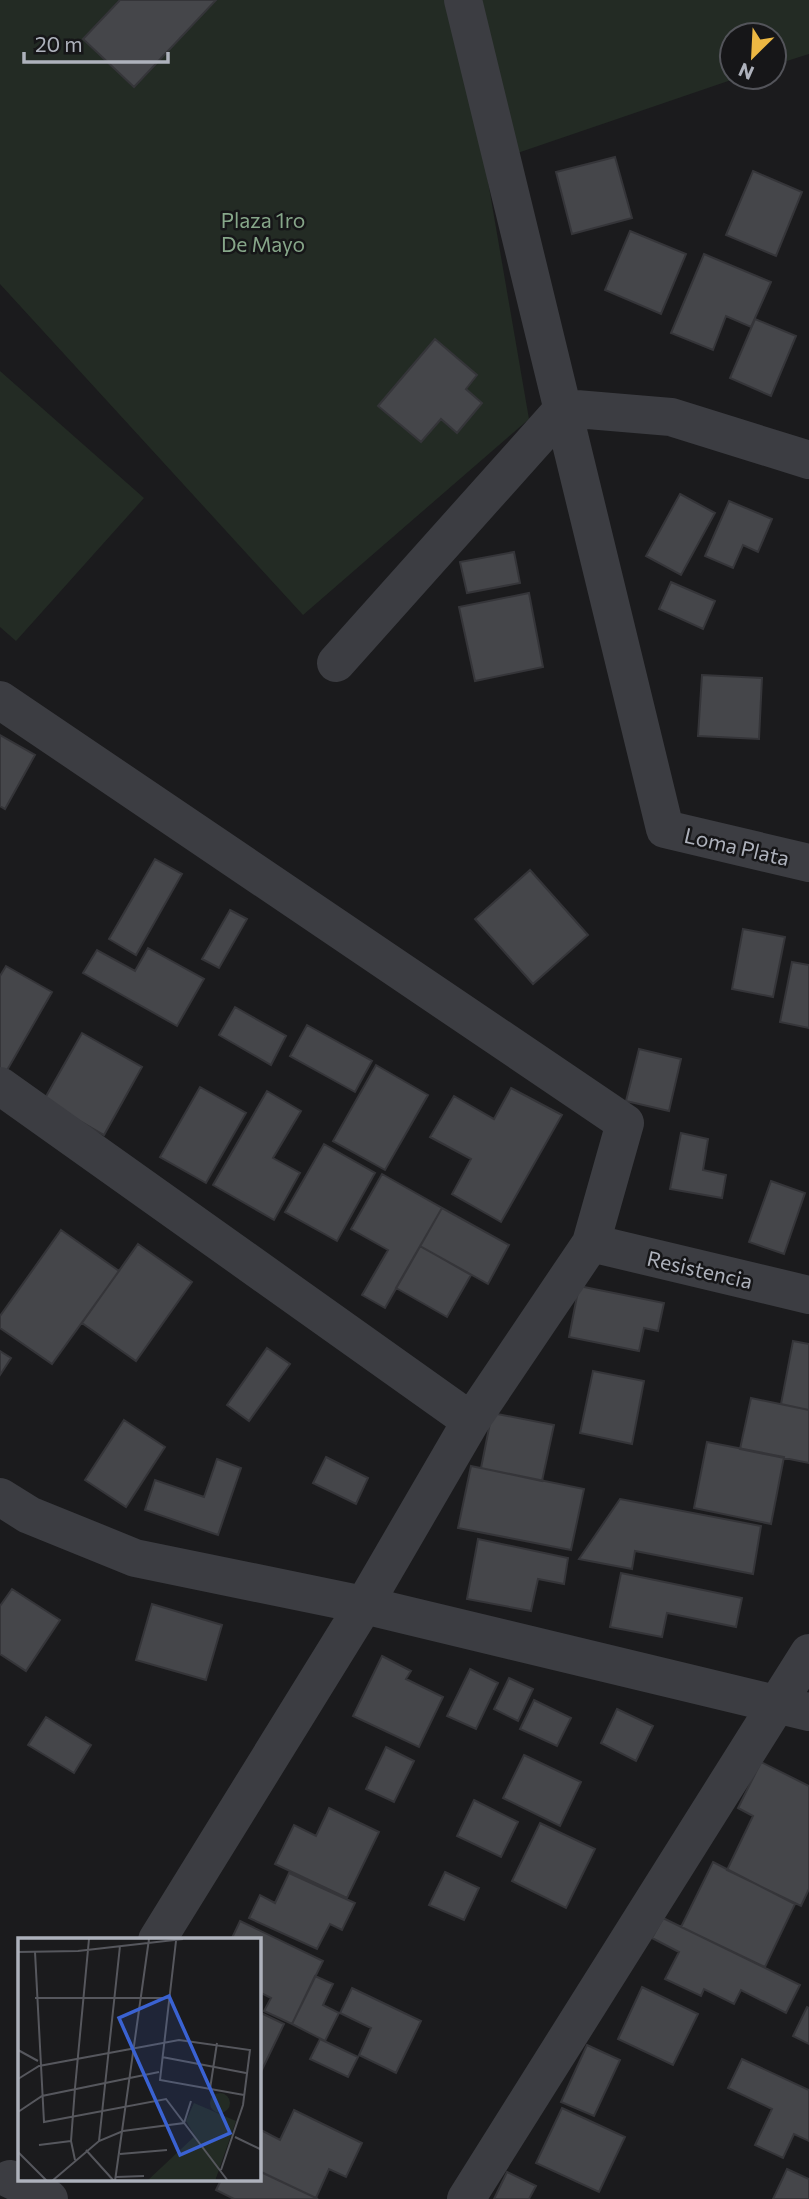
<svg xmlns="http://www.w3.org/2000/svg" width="809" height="2199" viewBox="0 0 809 2199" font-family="Commissioner,sans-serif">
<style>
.green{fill:#232b24}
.building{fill:#45464a;stroke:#353539;stroke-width:2}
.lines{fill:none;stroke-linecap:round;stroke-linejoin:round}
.minor{stroke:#3c3d42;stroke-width:38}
.labels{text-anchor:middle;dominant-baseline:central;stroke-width:5;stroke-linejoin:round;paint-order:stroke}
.park-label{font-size:21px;fill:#86a689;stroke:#161618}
.street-label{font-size:21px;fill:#aeb2bc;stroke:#161618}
.inset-road{fill:none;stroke:#56575d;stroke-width:2}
.view{fill:#3a62d2;fill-opacity:0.15;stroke:#3a62d2;stroke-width:3.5}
.inset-edge{fill:none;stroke:#aeb2bc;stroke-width:3.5}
</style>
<rect width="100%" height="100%" fill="#1b1b1d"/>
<!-- green -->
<path class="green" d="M 0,0 L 809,0 L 809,54 L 774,65 L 774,35 L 732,35 L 732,77 L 740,77 L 485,164 L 529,419 L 303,615 L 0,284 Z
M 0,371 L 144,498 L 16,641 L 0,627 Z"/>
<!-- building -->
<path class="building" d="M 120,0 L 216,0 L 134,87 L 83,39 Z
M 615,157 L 632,218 L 572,234 L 556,172 Z
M 753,171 L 802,192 L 776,256 L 726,235 Z
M 630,231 L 686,254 L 661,314 L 605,290 Z
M 704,254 L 771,282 L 751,327 L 726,316 L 713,350 L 671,333 Z
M 755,319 L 796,336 L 771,396 L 730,378 Z
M 435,339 L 477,375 L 466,389 L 482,403 L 457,433 L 441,419 L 421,442 L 378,406 Z
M 680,494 L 715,513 L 681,575 L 646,556 Z
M 729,501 L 772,519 L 758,552 L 743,545 L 733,568 L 705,556 Z
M 514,552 L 520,583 L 467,593 L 460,562 Z
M 671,582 L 715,601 L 703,629 L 659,609 Z
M 529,593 L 543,667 L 475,681 L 459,607 Z
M 702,675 L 762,678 L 759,739 L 698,736 Z
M 0,735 L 35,755 L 5,809 L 0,806 Z
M 155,859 L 182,874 L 136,955 L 109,939 Z
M 530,870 L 588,935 L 533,984 L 475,919 Z
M 230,910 L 247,919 L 219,968 L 202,959 Z
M 743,929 L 785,937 L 773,997 L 732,989 Z
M 148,948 L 204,979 L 177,1026 L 83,973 L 97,950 L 135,971 Z
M 792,962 L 809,965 L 809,1028 L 780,1022 Z
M 6,966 L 52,992 L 2,1079 L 0,1078 L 0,976 Z
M 235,1007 L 286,1036 L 271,1065 L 219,1035 Z
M 307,1025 L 372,1061 L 355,1092 L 290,1056 Z
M 82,1033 L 142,1067 L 104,1135 L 44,1100 Z
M 639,1049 L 681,1059 L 669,1111 L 626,1101 Z
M 376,1065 L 428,1095 L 385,1170 L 333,1141 Z
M 200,1087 L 246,1113 L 206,1183 L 160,1157 Z
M 511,1088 L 562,1115 L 501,1222 L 452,1194 L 471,1159 L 430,1137 L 454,1096 L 494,1119 Z
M 267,1091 L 301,1111 L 273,1158 L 300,1173 L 274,1220 L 213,1185 Z
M 681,1133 L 708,1139 L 703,1170 L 726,1175 L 722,1198 L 670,1189 Z
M 324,1144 L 375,1173 L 337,1241 L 285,1212 Z
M 382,1174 L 442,1208 L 385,1308 L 362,1295 L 388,1250 L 351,1229 Z
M 771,1181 L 805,1193 L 784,1254 L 749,1242 Z
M 442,1208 L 509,1245 L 488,1284 L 420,1246 Z
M 61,1230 L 119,1271 L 52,1364 L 0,1328 L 0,1316 Z
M 138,1244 L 192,1282 L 136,1361 L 82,1323 Z
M 420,1246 L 471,1275 L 447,1317 L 396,1288 Z
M 579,1286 L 664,1303 L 658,1331 L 644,1328 L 639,1351 L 569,1337 Z
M 793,1341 L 809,1344 L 809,1410 L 781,1404 Z
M 267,1348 L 290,1364 L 249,1421 L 227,1405 Z
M 0,1351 L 11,1358 L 0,1375 Z
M 593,1371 L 644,1381 L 632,1444 L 580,1433 Z
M 751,1398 L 809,1410 L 809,1463 L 740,1449 Z
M 492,1413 L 554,1425 L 542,1481 L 481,1468 Z
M 124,1420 L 165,1447 L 126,1507 L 85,1480 Z
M 707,1442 L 784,1457 L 771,1524 L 694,1508 Z
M 326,1457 L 368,1478 L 356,1504 L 313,1483 Z
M 217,1459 L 241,1468 L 218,1535 L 145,1510 L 155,1480 L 204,1497 Z
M 471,1466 L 584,1489 L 571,1550 L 458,1528 Z
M 620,1499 L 761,1526 L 753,1574 L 635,1551 L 632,1569 L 579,1559 Z
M 478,1539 L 568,1558 L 564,1584 L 538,1579 L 531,1611 L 467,1599 Z
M 621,1573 L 742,1598 L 736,1627 L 667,1613 L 662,1637 L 610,1627 Z
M 12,1589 L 60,1620 L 26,1671 L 0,1654 L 0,1606 Z
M 152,1604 L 222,1625 L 206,1680 L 136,1660 Z
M 382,1656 L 411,1671 L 406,1679 L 443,1697 L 419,1747 L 353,1716 Z
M 470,1669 L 498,1683 L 476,1729 L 447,1716 Z
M 509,1678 L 533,1689 L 518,1721 L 494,1709 Z
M 534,1700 L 571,1718 L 557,1746 L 520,1729 Z
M 617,1709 L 653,1726 L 636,1761 L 601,1743 Z
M 46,1717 L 91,1745 L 74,1773 L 28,1745 Z
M 386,1747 L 414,1761 L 394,1802 L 366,1789 Z
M 524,1755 L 581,1782 L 560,1826 L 503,1798 Z
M 761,1762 L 809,1786 L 809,1889 L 801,1906 L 727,1870 L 753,1816 L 738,1808 Z
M 474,1800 L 518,1822 L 501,1857 L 457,1836 Z
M 329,1808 L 379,1832 L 347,1898 L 275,1864 L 294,1825 L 316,1836 Z
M 540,1823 L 595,1849 L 566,1908 L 512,1881 Z
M 713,1862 L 795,1904 L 765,1967 L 681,1927 Z
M 445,1872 L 479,1888 L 464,1920 L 429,1905 Z
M 289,1873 L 355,1903 L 342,1930 L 330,1924 L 317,1949 L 249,1918 L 260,1895 L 275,1903 Z
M 663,1918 L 800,1985 L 786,2013 L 741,1990 L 734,2004 L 704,1989 L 701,1996 L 665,1979 L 679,1952 L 652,1938 Z
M 240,1921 L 323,1961 L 292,2024 L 264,2011 L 271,1998 L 259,1992 L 259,1940 L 231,1940 Z
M 315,1976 L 333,1984 L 323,2005 L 339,2013 L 325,2041 L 292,2024 Z
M 642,1987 L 698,2014 L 673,2065 L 618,2039 Z
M 352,1988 L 421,2021 L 396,2073 L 359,2055 L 371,2028 L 340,2013 Z
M 807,2007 L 809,2008 L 809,2044 L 793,2036 Z
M 259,2012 L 284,2024 L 259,2076 Z
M 320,2039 L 358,2057 L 348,2077 L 310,2059 Z
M 587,2045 L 620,2060 L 594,2116 L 561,2102 Z
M 742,2059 L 809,2090 L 809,2141 L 794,2134 L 783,2158 L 755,2145 L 772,2109 L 728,2088 Z
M 562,2108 L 625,2137 L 599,2192 L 536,2163 Z
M 294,2110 L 362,2143 L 346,2177 L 329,2169 L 316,2198 L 259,2171 L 259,2129 L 280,2140 Z
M 787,2169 L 809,2179 L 809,2199 L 773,2199 Z
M 259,2171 L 263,2173 L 318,2199 L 234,2199 L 216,2190 L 221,2180 L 259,2180 Z
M 507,2172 L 536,2186 L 529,2199 L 494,2199 Z"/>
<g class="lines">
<!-- minor -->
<path class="minor" d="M 463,0 L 665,829 L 809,863
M 336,663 L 564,408 L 671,417 L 809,460
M 0,700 L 625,1123 L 591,1243 L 471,1421 L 364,1605 L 157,1940
M 0,1086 L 471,1421
M 591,1243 L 809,1295
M 0,1497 L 29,1515 L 135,1558 L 364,1605 L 809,1712
M 10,2179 L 49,2199
M 466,2199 L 809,1653"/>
</g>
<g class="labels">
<!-- park labels -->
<g class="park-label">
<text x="263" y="219">Plaza 1ro<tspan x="263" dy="24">De Mayo</tspan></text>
</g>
<!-- street labels -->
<g class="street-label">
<text transform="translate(737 846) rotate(13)">Loma Plata</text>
<text transform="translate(700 1269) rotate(13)">Resistencia</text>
</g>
</g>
<!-- overview -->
<g transform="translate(18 1938)">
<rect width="243" height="243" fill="#1b1b1d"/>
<path d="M192 165a10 10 0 1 1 20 0a10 10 0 1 1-20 0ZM 176,165 L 218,183 L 197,243 L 129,243 L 177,198 L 168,183 Z" fill="#232b24"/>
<path class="inset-road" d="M 158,3 L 142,142 L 226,157M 0,14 L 60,13 L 165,1M 17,14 L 26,184 L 148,161 L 210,243M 17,60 L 151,60M 0,112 L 20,123M 144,119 L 228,135M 0,141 L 21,128 L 161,102 L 232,112 L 225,167 L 203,232M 192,151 L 199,105M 0,174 L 24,158 L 141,134M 217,199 L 244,212M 81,203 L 102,8M 21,207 L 53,203M 68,212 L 96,243M 0,214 L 29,243M 102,216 L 149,212M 57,222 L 53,203 L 57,150 L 71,1M 98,239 L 126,238M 34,243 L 81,203 L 105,193 L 166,185 L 173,163M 97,243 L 131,1"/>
<path class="view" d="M 151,58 L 212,195 L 162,217 L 101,80 Z"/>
<rect width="243" height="243" class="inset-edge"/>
</g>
<!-- north arrow -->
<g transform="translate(753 56) rotate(204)"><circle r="33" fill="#161618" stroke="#53545a" stroke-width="2"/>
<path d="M0-5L12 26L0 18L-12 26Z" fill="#edb843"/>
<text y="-10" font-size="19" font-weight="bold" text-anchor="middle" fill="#aeb2bc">N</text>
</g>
<!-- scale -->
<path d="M24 52v10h144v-10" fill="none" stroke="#aeb2bc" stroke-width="3.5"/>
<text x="35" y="52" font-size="21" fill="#aeb2bc" stroke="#161618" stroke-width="5" paint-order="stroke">20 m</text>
</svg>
